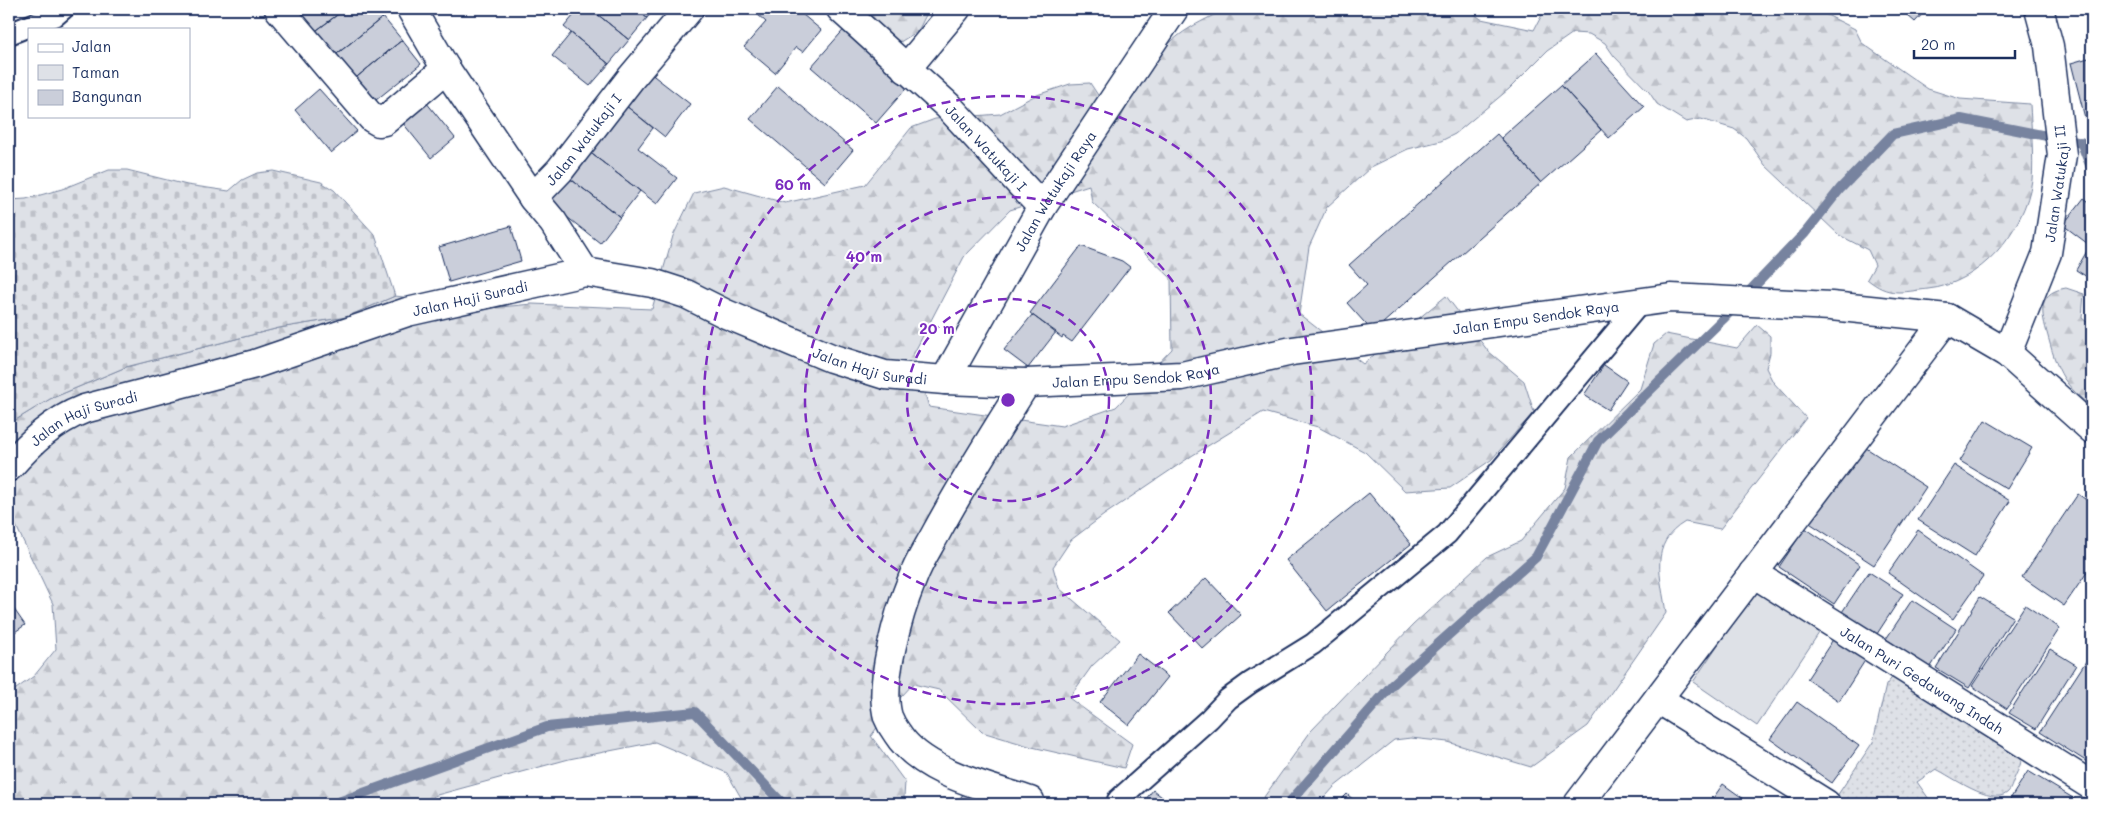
<svg xmlns="http://www.w3.org/2000/svg" width="2101" height="813" viewBox="0 0 2101 813" font-family="Mali,sans-serif">
<style>
.grass{fill:url(#grass-dots);stroke:#7c88a2}
.forest{fill:url(#forest-firs);stroke:#7c88a2;fill-rule:evenodd}
.cemetery{fill:url(#cemetery-stones);stroke:#7c88a2}
.green{fill:#dee1e7;stroke:#7c88a2}
.lines{fill:none;stroke-linecap:round;stroke-linejoin:round}
.stream{stroke:#77839f;stroke-width:10}
.building{fill:#caceda;stroke:#1b2f5e}
.lane-casing{stroke:#1b2f5e;stroke-width:24}
.street-casing{stroke:#1b2f5e;stroke-width:31}
.secondary-casing{stroke:#1b2f5e;stroke-width:31}
.lane{stroke:#fff;stroke-width:20}
.street{stroke:#fff;stroke-width:28}
.secondary{stroke:#fff;stroke-width:28}
.ring{fill:none;stroke:#7b2cbf;stroke-width:2.5;stroke-dasharray:9 6}
.labels{text-anchor:middle;dominant-baseline:central;stroke-width:4;stroke-linejoin:round;paint-order:stroke}
.street-label{font-size:14px;fill:#1b2f5e;stroke:#fff}
.centre{fill:#7b2cbf;stroke:#fff;stroke-width:2.5}
.ring-label{font-size:15px;text-anchor:middle;font-weight:bold;fill:#7b2cbf;stroke:#fff;stroke-width:4;stroke-linejoin:round;paint-order:stroke}
</style>
<defs>
<pattern id="grass-dots" width="8" height="8" patternUnits="userSpaceOnUse" patternTransform="scale(1.25)"><rect width="8" height="8" fill="#dee1e7"/><path d="M2 2h.1M6 6h.1" fill="none" stroke="#bec1c9" stroke-width="1.8" stroke-linecap="round"/></pattern>
<pattern id="forest-firs" width="22" height="20" patternUnits="userSpaceOnUse" patternTransform="scale(1.25)"><rect width="22" height="20" fill="#dee1e7"/><path d="M5 1l3.5 6h-7zM16 11l3.5 6h-7z" fill="#bec1c9"/></pattern>
<pattern id="cemetery-stones" width="16" height="16" patternUnits="userSpaceOnUse" patternTransform="scale(1.25)"><rect width="16" height="16" fill="#dee1e7"/><path d="M2 7V4a2 2 0 0 1 4 0v3zM10 15v-3a2 2 0 0 1 4 0v3z" fill="#bec1c9"/></pattern>
</defs>
<rect width="100%" height="100%" fill="#fff"/>
<filter id="ink" filterUnits="userSpaceOnUse"><feTurbulence type="fractalNoise" baseFrequency=".02" numOctaves="2"/><feDisplacementMap in="SourceGraphic" scale="10" xChannelSelector="R" yChannelSelector="G"/><feConvolveMatrix kernelMatrix="1 2 1 2 8 2 1 2 1" color-interpolation-filters="sRGB"/></filter>
<g filter="url(#ink)">
<!-- grass -->
<path class="grass" d="M 1895,674 L 2020,750 C 2023,764 2019,767 2014,779 C 2012,784 2011,790 2007,793 C 1991,806 1951,776 1936,769 L 1917,782 L 1929,799 L 1929,804 L 1837,804 L 1833,802 L 1873,742 L 1886,685 Z"/>
<!-- forest -->
<path class="forest" d="M 860,9 L 929,9 L 918,31 L 897,44 Z
M 1225,9 L 1326,9 L 1340,13 L 1350,9 L 1468,9 L 1481,19 L 1534,30 L 1545,9 L 1807,9 L 1825,14 L 1855,29 L 1862,43 L 1928,89 L 1960,99 L 2030,104 C 2031,126 2034,160 2032,180 C 2025,230 1980,284 1928,289 C 1901,292 1889,297 1867,279 L 1875,265 L 1868,250 L 1839,235 L 1765,165 L 1746,138 L 1734,129 L 1701,119 L 1686,122 L 1657,104 L 1649,92 L 1614,56 L 1605,43 L 1589,34 L 1573,33 L 1547,51 L 1509,89 L 1455,134 L 1441,141 L 1408,149 L 1371,167 L 1327,207 L 1309,247 L 1299,314 L 1363,364 L 1446,296 L 1488,351 L 1524,381 L 1534,412 L 1491,460 L 1450,488 L 1405,491 L 1365,452 L 1318,427 L 1263,412 L 1193,455 L 1104,515 L 1071,540 L 1053,567 L 1059,588 L 1120,640 L 1092,666 L 1069,698 L 1132,744 L 1124,768 L 1032,747 L 982,732 L 939,690 L 913,684 L 891,708 L 871,736 L 905,782 L 904,797 L 909,804 L 741,804 L 743,801 L 727,773 L 655,742 L 569,759 L 437,795 L 414,804 L 9,804 L 9,694 L 34,676 L 56,649 L 53,604 L 9,511 L 9,424 L 50,399 L 126,367 L 279,328 L 346,317 L 395,296 L 490,308 L 532,304 L 652,309 L 673,236 L 694,193 L 724,186 L 785,203 L 865,185 L 911,128 L 935,119 L 1000,114 L 1034,96 L 1070,84 L 1090,83 L 1117,124 C 1134,95 1150,57 1178,36 C 1192,25 1209,18 1225,9 ZM 1089,185 L 1092,202 L 1171,278 L 1172,349 L 1116,407 L 1062,426 L 929,407 L 913,355 L 964,257 L 1010,210 Z
M 2066,288 L 2084,294 L 2082,318 L 2092,326 L 2092,408 C 2084,401 2074,392 2067,383 C 2058,371 2053,355 2049,340 C 2043,318 2033,293 2066,288 Z
M 1757,325 L 1770,336 L 1770,353 L 1766,368 L 1773,382 L 1806,418 L 1720,529 L 1685,522 C 1648,544 1661,578 1666,613 L 1588,726 L 1531,767 L 1448,742 L 1411,738 L 1394,740 L 1334,787 L 1319,804 L 1259,804 L 1311,731 L 1413,625 L 1487,557 L 1521,541 L 1565,488 L 1571,457 L 1640,389 L 1654,344 L 1666,334 L 1737,348 Z"/>
<!-- cemetery -->
<path class="cemetery" d="M 109,170 L 127,170 L 187,185 L 229,191 L 242,180 L 257,173 L 273,171 L 321,182 L 334,190 L 375,235 L 395,296 L 346,317 L 279,328 L 126,367 L 50,399 L 9,424 L 9,200 L 26,199 L 62,189 Z"/>
<!-- green -->
<path class="green" d="M 1756,588 L 1821,630 L 1757,726 L 1693,682 Z"/>
<g class="lines">
<!-- stream -->
<path class="stream" d="M 2081,142 L 2092,170
M 333,804 L 547,727 L 695,712 L 783,804
M 1288,804 L 1392,685 L 1536,557 L 1598,441 L 1723,319 L 1805,233 L 1840,189 L 1893,134 L 1961,119 L 2092,145"/>
</g>
<!-- building -->
<path class="building" d="M 295,9 L 345,9 L 313,33 Z
M 345,9 L 377,9 L 383,17 L 333,57 L 313,33 Z
M 579,9 L 591,9 L 629,40 L 609,64 L 564,27 Z
M 591,9 L 635,9 L 647,18 L 629,40 Z
M 635,9 L 654,9 L 647,18 Z
M 761,9 L 796,9 L 821,30 L 803,52 L 796,47 L 775,73 L 744,47 L 766,22 L 757,14 Z
M 1900,9 L 1927,9 L 1915,22 Z
M 383,17 L 402,40 L 352,81 L 333,57 Z
M 847,26 L 911,83 L 876,123 L 811,67 Z
M 571,33 L 609,64 L 590,86 L 552,56 Z
M 402,40 L 421,64 L 371,104 L 352,81 Z
M 1596,54 L 1644,107 L 1609,138 L 1561,85 Z
M 2092,57 L 2092,116 L 2085,118 L 2071,63 Z
M 650,73 L 690,104 L 665,137 L 625,105 Z
M 1561,85 L 1601,130 L 1541,183 L 1501,138 Z
M 778,86 L 853,150 L 825,183 L 750,119 Z
M 319,89 L 357,131 L 331,153 L 295,110 Z
M 426,102 L 455,138 L 431,158 L 402,122 Z
M 625,105 L 653,128 L 638,148 L 677,178 L 657,204 L 588,151 Z
M 1497,134 L 1541,183 L 1373,332 L 1347,303 L 1367,285 L 1349,265 Z
M 588,151 L 640,191 L 620,217 L 568,177 Z
M 568,177 L 620,217 L 600,243 L 548,202 Z
M 2084,198 L 2092,204 L 2092,247 L 2063,225 Z
M 511,226 L 521,261 L 449,282 L 439,247 Z
M 1081,246 L 1122,261 L 1130,267 L 1072,342 L 1063,336 L 1062,338 L 1030,313 Z
M 2087,251 L 2092,255 L 2092,280 L 2076,270 Z
M 1032,315 L 1056,332 L 1028,368 L 1004,350 Z
M 1604,365 L 1627,381 L 1608,410 L 1584,395 Z
M 1985,420 L 2032,448 L 2007,489 L 1960,461 Z
M 1860,444 L 1926,487 L 1874,565 L 1808,522 Z
M 1954,465 L 2010,501 L 1975,556 L 1918,520 Z
M 1369,493 L 1411,544 L 1327,611 L 1286,560 Z
M 2078,494 L 2092,504 L 2092,565 L 2064,606 L 2022,577 Z
M 1805,528 L 1860,565 L 1834,604 L 1779,567 Z
M 1918,530 L 1983,576 L 1953,619 L 1888,573 Z
M 1869,572 L 1903,594 L 1875,637 L 1840,615 Z
M 1206,578 L 1241,615 L 1203,649 L 1169,613 Z
M 1980,597 L 2013,617 L 1969,688 L 1936,668 Z
M 1912,600 L 1956,629 L 1930,668 L 1886,639 Z
M 9,602 L 25,625 L 9,636 Z
M 2025,605 L 2060,628 L 2007,709 L 1972,686 Z
M 1834,638 L 1866,659 L 1839,701 L 1807,679 Z
M 2050,649 L 2076,665 L 2036,729 L 2009,713 Z
M 2092,652 L 2092,765 L 2040,732 Z
M 1138,654 L 1168,677 L 1129,725 L 1100,702 Z
M 1797,702 L 1859,746 L 1832,783 L 1770,739 Z
M 2028,771 L 2083,804 L 2007,804 Z
M 1723,784 L 1751,804 L 1709,804 Z
M 966,790 L 986,804 L 956,804 Z
M 1153,790 L 1171,804 L 1142,804 Z
M 1347,794 L 1358,804 L 1337,804 Z"/>
<g class="lines">
<defs>
<path id="lane" d="M 9,34 L 56,15 L 63,9
M 1118,800 L 1209,719 L 1228,699 L 1250,683 L 1313,644 L 1447,534 L 1641,302"/>
<g id="street">
<path d="M 279,9 L 372,118 L 379,122 L 384,121 L 446,69"/>
<path d="M 411,9 L 446,69 L 533,198"/>
<path id="s1" d="M 841,9 L 948,106 L 1042,207"/>
<path d="M 906,69 L 956,9"/>
<path id="s2" d="M 585,272 L 553,222 L 533,198 L 560,170 L 631,78 L 689,9"/>
<path id="s3" d="M 945,380 L 1042,207 L 1174,9"/>
<path d="M 1026,383 C 995,432 964,481 936,533 C 928,548 918,563 912,580 C 899,612 878,683 888,717 C 890,722 894,729 897,733 C 922,773 988,787 1030,801"/>
<path id="s4" d="M 1753,573 L 2092,786"/>
<path d="M 1658,699 L 1826,804"/>
<path d="M 1578,804 L 1947,318"/>
</g>
<g id="secondary">
<path id="s5" d="M 2007,353 L 2047,253 L 2062,155 L 2049,46 L 2039,9"/>
<path id="s6" d="M 9,467 C 31,442 53,421 84,409 L 255,364 L 407,312 L 585,272 L 652,283 L 686,294 L 726,314 L 831,358 L 885,375 L 945,380 L 1026,383 L 1182,376 L 1292,351 L 1671,298 L 1831,306 L 1947,318 L 2007,353 L 2092,429"/>
</g>
</defs>
<!-- lane casing -->
<use href="#lane" class="lane-casing"/>
<!-- street casing -->
<use href="#street" class="street-casing"/>
<!-- secondary casing -->
<use href="#secondary" class="secondary-casing"/>
<!-- lane -->
<use href="#lane" class="lane"/>
<!-- street -->
<use href="#street" class="street"/>
<!-- secondary -->
<use href="#secondary" class="secondary"/>
</g>
</g>
<!-- distance rings -->
<g class="ring">
<circle cx="1008" cy="400" r="101"/>
<circle cx="1008" cy="400" r="203"/>
<circle cx="1008" cy="400" r="304"/>
</g>
<g class="labels">
<!-- street labels -->
<g class="street-label">
<text stroke="none"><textPath href="#s2" startOffset="168">Jalan Watukaji I</textPath></text>
<text stroke="none"><textPath href="#s1" startOffset="201">Jalan Watukaji I</textPath></text>
<text stroke="none"><textPath href="#s5" startOffset="178">Jalan Watukaji II</textPath></text>
<text stroke="none"><textPath href="#s3" startOffset="219">Jalan Watukaji Raya</textPath></text>
<text stroke="none"><textPath href="#s6" startOffset="498">Jalan Haji Suradi</textPath></text>
<text stroke="none"><textPath href="#s6" startOffset="1591">Jalan Empu Sendok Raya</textPath></text>
<text stroke="none"><textPath href="#s6" startOffset="918">Jalan Haji Suradi</textPath></text>
<text stroke="none"><textPath href="#s6" startOffset="1186">Jalan Empu Sendok Raya</textPath></text>
<text stroke="none"><textPath href="#s6" startOffset="92">Jalan Haji Suradi</textPath></text>
<text stroke="none"><textPath href="#s4" startOffset="200">Jalan Puri Gedawang Indah</textPath></text>
</g>
</g>
<circle cx="1008" cy="400" r="8" class="centre"/>
<g class="ring-label">
<text x="793" y="190">60 m</text>
<text x="864" y="262">40 m</text>
<text x="937" y="334">20 m</text>
</g>
<!-- margin -->
<rect width="2101" height="813" fill="none" stroke="#fff" stroke-width="30"/>
<rect x="15" y="15" width="2071" height="783" fill="none" stroke="#1b2f5e" stroke-width="2" filter="url(#ink)"/>
<!-- legend -->
<rect x="28" y="28" width="162" height="90" fill="#ffffff" stroke="#a4acbf"/>
<rect x="38" y="44" width="25" height="8" fill="#ffffff" stroke="#a4acbf"/>
<text x="72" y="52" font-size="15" fill="#1b2f5e">Jalan</text>
<rect x="38" y="65" width="25" height="15" fill="#dee1e7" stroke="#a4acbf"/>
<text x="72" y="78" font-size="15" fill="#1b2f5e">Taman</text>
<rect x="38" y="90" width="25" height="15" fill="#caceda" stroke="#a4acbf"/>
<text x="72" y="102" font-size="15" fill="#1b2f5e">Bangunan</text>
<!-- scale -->
<path d="M1914 50v8h101v-8" fill="none" stroke="#1b2f5e" stroke-width="2.5"/>
<text x="1921" y="50" font-size="15" fill="#1b2f5e" stroke="#ffffff" stroke-width="4" paint-order="stroke">20 m</text>
</svg>
